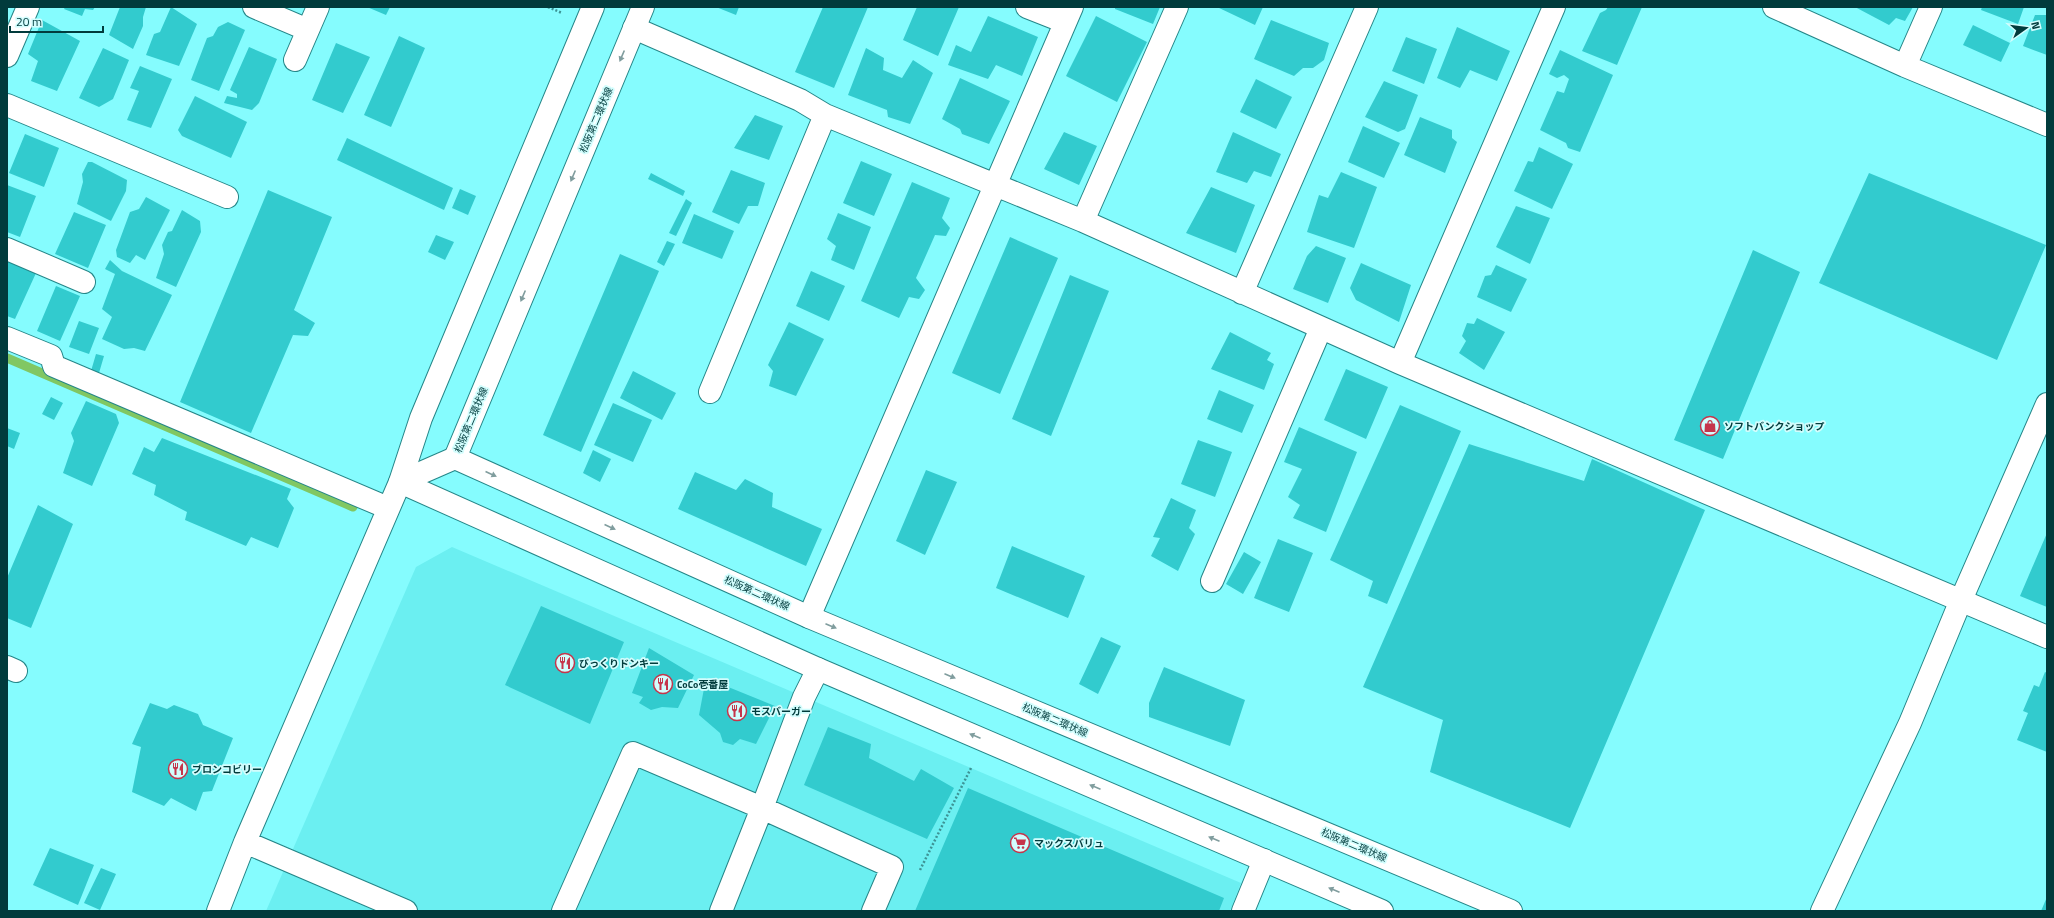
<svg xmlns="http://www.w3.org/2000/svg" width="2054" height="918" viewBox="0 0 2054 918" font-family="'Titillium Web','Noto Sans JP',sans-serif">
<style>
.built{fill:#6beff1}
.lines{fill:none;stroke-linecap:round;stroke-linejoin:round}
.stream{stroke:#81c763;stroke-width:9}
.building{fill:#32cbce}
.minor-casing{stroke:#258688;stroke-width:24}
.major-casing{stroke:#258688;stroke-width:24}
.path{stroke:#3d9395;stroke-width:2.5;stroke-dasharray:2 2;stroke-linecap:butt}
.minor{stroke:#fff;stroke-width:22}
.major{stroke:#fff;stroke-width:22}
.oneway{fill:#809d9e}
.labels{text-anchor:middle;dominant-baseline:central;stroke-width:3.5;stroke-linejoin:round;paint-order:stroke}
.street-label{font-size:10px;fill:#013b3c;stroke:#d2fdfd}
.poi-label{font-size:10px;font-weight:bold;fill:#013b3c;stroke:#d2fdfd;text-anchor:start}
</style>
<rect width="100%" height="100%" fill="#85fcfe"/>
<!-- built -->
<path class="built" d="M 452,547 L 1241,883 L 1230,911 L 266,911 L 416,567 Z"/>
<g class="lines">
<!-- stream -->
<path class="stream" d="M 7,358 L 353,507"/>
</g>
<!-- building -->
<path class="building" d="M 65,7 L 95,7 L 93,10 L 85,9 L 82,16 L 64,9 Z
M 120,7 L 146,7 L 143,17 L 143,26 L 133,49 L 109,35 Z
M 171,7 L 197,24 L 179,66 L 146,55 L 154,34 L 160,32 Z
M 367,7 L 390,7 L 386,15 Z
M 716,7 L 739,7 L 736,15 Z
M 823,7 L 868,7 L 834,88 L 795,72 Z
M 917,7 L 959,7 L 938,56 L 903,40 Z
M 1115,7 L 1160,7 L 1153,24 L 1115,9 Z
M 1217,7 L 1263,7 L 1255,25 Z
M 1608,7 L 1642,7 L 1617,65 L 1582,51 L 1600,13 L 1606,10 Z
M 1855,7 L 1913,7 L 1905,21 L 1896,18 L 1889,25 Z
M 1982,7 L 2024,7 L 2018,24 L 1981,10 Z
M 2035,15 L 2047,15 L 2047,55 L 2023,46 Z
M 988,16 L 1038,37 L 1022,76 L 996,65 L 988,79 L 948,65 L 956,45 L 971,52 Z
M 1096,16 L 1147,42 L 1117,102 L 1066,76 Z
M 42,20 L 80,41 L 57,91 L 31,81 L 38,61 L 28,54 Z
M 1271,20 L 1329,43 L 1324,60 L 1313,68 L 1303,68 L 1294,76 L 1254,59 Z
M 228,22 L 245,30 L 219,91 L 191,80 L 207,38 L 213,36 L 218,27 Z
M 1973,25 L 2010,43 L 2001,62 L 1963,45 Z
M 1457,27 L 1510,51 L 1497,81 L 1470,70 L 1460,88 L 1437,78 Z
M 399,36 L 425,48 L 391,127 L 364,115 Z
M 1406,37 L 1437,49 L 1424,84 L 1392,71 Z
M 336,43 L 370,57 L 343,113 L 312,100 Z
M 249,47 L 277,59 L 259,103 L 252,110 L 224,103 L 227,96 L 237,98 L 237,94 L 230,90 Z
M 103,48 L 129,60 L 113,99 L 99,107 L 79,98 Z
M 866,48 L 884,58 L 883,70 L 902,78 L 913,60 L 933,73 L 910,124 L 888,117 L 887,110 L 848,95 Z
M 1560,50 L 1613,75 L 1580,152 L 1568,148 L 1566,143 L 1540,130 L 1557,91 L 1564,93 L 1569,79 L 1564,75 L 1557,78 L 1549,74 Z
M 140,66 L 172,79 L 151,128 L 127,120 L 139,91 L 130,88 Z
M 960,78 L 1010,101 L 989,144 L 962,134 L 960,129 L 942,119 Z
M 1256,79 L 1292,97 L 1276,129 L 1240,112 Z
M 1384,81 L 1418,95 L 1405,129 L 1398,132 L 1365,117 Z
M 195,96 L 247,122 L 231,158 L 182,136 L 178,130 Z
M 755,115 L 783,126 L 769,160 L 734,148 Z
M 1420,117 L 1452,130 L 1452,138 L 1457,142 L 1445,173 L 1404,155 Z
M 1363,126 L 1400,143 L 1384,178 L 1348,162 Z
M 1064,132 L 1097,146 L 1079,185 L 1044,169 Z
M 1233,132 L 1281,154 L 1271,177 L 1254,171 L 1247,183 L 1216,172 Z
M 25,134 L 59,148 L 44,187 L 9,173 Z
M 347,138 L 453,188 L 444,210 L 337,160 Z
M 1539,147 L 1573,164 L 1552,209 L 1514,191 L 1528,161 L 1533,162 Z
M 861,161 L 892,174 L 874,216 L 843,203 Z
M 88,162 L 92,162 L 127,180 L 126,191 L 111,221 L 77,204 L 83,182 L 82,174 Z
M 731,170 L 765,183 L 758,206 L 748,206 L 739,224 L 712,212 Z
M 1341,172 L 1377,187 L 1354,248 L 1307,232 L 1319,195 L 1328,198 Z
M 651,173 L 685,191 L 683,196 L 648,179 Z
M 1869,173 L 2046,245 L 1997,360 L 1819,283 Z
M 912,182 L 950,198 L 942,218 L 950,228 L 946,236 L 935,235 L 916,278 L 925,290 L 919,299 L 909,297 L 899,318 L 861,301 Z
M 7,185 L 36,196 L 20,237 L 7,232 Z
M 1211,187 L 1255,205 L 1236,253 L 1186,233 Z
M 460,189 L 476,196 L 468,215 L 452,208 Z
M 268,190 L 332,217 L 294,310 L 315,323 L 308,336 L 293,335 L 251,433 L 180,402 Z
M 146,197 L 170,210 L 145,260 L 136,255 L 130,263 L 117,257 L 116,250 L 130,212 L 139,209 Z
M 686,199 L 692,203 L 676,236 L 669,233 Z
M 1516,206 L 1550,218 L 1530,264 L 1496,247 Z
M 182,210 L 200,221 L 201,232 L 176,287 L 156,278 L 164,254 L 162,245 L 168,232 L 172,231 Z
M 74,212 L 106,225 L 88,268 L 55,254 Z
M 838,213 L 871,227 L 854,270 L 831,260 L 836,246 L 827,239 Z
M 694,214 L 734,231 L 722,259 L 682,243 Z
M 436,235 L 454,242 L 445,260 L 428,252 Z
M 1010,237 L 1058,258 L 1000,394 L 952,373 Z
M 667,241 L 675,244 L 664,266 L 657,262 Z
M 1316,246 L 1346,258 L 1328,303 L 1293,289 L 1307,256 Z
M 1753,250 L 1800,272 L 1723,459 L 1674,440 Z
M 620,254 L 659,271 L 581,452 L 543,435 Z
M 110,260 L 122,271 L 172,295 L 145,351 L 134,348 L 124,349 L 102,339 L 112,317 L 102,309 L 115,274 L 105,269 Z
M 7,261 L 36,273 L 15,319 L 7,316 Z
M 1361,263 L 1411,285 L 1399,322 L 1356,300 L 1350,288 Z
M 1496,265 L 1527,279 L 1511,312 L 1477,297 L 1485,276 L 1491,275 Z
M 811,271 L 845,286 L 829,321 L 796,306 Z
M 1070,275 L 1109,291 L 1051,436 L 1012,419 Z
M 56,286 L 80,296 L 60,341 L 37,331 Z
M 1477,318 L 1505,332 L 1484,370 L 1459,353 L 1466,341 L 1462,336 L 1467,323 L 1474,324 Z
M 79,321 L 99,328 L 89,354 L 69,347 Z
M 789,322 L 824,339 L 796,396 L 769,386 L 773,371 L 768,365 Z
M 1230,332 L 1271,353 L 1267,360 L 1274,364 L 1264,390 L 1211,369 Z
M 96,354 L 104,356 L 99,373 L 91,371 Z
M 1346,369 L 1388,387 L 1366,439 L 1324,420 Z
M 633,371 L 676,393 L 662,420 L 620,398 Z
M 1219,390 L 1254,405 L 1242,433 L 1207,419 Z
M 51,397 L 63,403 L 54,420 L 42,414 Z
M 86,401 L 116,414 L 119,423 L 92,486 L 63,473 L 74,441 L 71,433 Z
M 613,403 L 652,420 L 633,462 L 594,445 Z
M 1400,405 L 1461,431 L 1387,604 L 1368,596 L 1373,581 L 1330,560 Z
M 1299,427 L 1357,452 L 1326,532 L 1293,518 L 1300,505 L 1288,497 L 1302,469 L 1284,462 Z
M 7,428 L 20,433 L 14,449 L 7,446 Z
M 162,438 L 291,489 L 287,499 L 294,508 L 278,548 L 251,537 L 246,546 L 185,520 L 187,512 L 154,495 L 156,485 L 132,474 L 144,447 L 154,452 Z
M 1198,440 L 1232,452 L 1215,497 L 1181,484 Z
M 1469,444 L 1584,481 L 1592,459 L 1705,510 L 1570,828 L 1430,772 L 1443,720 L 1363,687 Z
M 593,450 L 611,459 L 600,482 L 583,473 Z
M 926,470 L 957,482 L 925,555 L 896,541 Z
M 695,472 L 736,490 L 745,479 L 773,493 L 772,507 L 822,529 L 806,566 L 678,509 Z
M 1171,498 L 1196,510 L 1189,528 L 1195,534 L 1178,571 L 1151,556 L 1160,538 L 1153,537 Z
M 38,505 L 73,524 L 31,628 L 7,618 L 7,578 Z
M 2047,533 L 2047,607 L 2020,596 Z
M 1278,539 L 1313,553 L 1289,612 L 1254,598 Z
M 1012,546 L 1085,576 L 1068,618 L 996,588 Z
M 1244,552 L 1261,562 L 1243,594 L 1226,584 Z
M 541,606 L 624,642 L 590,724 L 505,685 Z
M 1101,637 L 1121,646 L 1098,694 L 1079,684 Z
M 649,648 L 694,675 L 678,708 L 662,707 L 651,710 L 639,703 L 643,697 L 632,693 Z
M 1164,667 L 1245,700 L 1230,746 L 1149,717 L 1149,703 Z
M 2045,672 L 2047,673 L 2047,752 L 2017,740 L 2028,713 L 2023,711 L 2034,685 L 2039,687 Z
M 706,678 L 775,706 L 756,744 L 740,739 L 733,745 L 723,742 L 720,733 L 699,715 Z
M 150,703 L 167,709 L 174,705 L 198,714 L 203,725 L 233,738 L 212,791 L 203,792 L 196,811 L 171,798 L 164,806 L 132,792 L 141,747 L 132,744 Z
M 828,727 L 871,744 L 869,758 L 914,781 L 921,769 L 954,788 L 927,839 L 804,785 Z
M 968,788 L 1224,898 L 1219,911 L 915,911 Z
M 50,848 L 94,865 L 78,905 L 33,885 Z
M 101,868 L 116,874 L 100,910 L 84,903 Z
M 2047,897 L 2047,911 L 2041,911 Z"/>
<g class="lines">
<defs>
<path id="minor" d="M 254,7 L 308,30
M 1027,7 L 1065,22
M 1774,7 L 1905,66 L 2047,125
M 634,28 L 800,100 L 825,115 L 1083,221 L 1400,363 L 2047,637
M 7,56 L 28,7
M 295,60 L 318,7
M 1905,66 L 1931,7
M 7,105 L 227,197
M 1083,221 L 1177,7
M 7,249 L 84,282
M 1242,293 L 1367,7
M 7,338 L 51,356 L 54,366 L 388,508
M 1400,363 L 1554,7
M 710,392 L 825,115
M 1212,581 L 1321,328
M 809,617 L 1072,7
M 7,667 L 16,671
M 818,669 L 804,697 L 762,808 L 892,867 L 873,911
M 245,842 L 406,911
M 218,911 L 245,842 L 400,482 L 455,458
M 563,911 L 633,753 L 762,808 L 721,911
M 1243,911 L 1264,860
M 1822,911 L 1910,723 L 1961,600 L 2047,404"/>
<path id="major" d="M 593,7 L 421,418 L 400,482 L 818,669 L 1382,911
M 643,7 L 455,458 L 809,617 L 1511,911"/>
</defs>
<!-- minor casing -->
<use href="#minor" class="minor-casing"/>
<!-- major casing -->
<use href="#major" class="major-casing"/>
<!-- path -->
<path class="path" d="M 548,7 L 562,13
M 920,870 L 971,768"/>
<!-- minor -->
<use href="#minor" class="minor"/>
<!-- major -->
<use href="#major" class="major"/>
</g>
<!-- one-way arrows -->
<defs><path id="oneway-solid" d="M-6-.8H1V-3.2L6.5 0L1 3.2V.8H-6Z"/></defs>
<g class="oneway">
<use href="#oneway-solid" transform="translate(622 56) rotate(113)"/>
<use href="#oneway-solid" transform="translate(573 176) rotate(113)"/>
<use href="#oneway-solid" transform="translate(523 296) rotate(113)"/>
<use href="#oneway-solid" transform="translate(491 474) rotate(24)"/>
<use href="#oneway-solid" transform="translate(610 527) rotate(24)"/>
<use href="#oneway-solid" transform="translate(831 626) rotate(23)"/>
<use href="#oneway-solid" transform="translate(950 676) rotate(23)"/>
<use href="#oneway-solid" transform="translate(975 736) rotate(-157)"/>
<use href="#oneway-solid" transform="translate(1095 787) rotate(-157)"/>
<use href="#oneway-solid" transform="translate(1214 839) rotate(-157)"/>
<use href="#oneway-solid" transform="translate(1334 890) rotate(-157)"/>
</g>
<!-- icons -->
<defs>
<symbol id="shop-ring" viewBox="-11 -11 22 22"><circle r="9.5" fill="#d2fdfd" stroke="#c5354b" stroke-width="1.5"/><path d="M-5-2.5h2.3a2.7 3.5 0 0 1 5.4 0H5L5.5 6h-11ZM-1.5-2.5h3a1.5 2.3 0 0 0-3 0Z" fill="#c5354b"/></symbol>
<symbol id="restaurant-ring" viewBox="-11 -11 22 22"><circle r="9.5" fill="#d2fdfd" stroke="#c5354b" stroke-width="1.5"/><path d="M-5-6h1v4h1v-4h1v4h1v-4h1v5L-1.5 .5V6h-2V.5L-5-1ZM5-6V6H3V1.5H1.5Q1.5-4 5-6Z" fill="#c5354b"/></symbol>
<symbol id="supermarket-ring" viewBox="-11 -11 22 22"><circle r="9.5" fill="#d2fdfd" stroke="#c5354b" stroke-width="1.5"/><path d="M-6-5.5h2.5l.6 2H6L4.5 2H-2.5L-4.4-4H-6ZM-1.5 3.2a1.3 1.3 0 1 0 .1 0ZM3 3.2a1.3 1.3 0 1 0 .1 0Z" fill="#c5354b"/></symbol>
</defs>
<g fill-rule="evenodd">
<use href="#shop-ring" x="1699" y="415" width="22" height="22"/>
<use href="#restaurant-ring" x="554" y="652" width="22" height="22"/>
<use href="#restaurant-ring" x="652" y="673" width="22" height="22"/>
<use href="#restaurant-ring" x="726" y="700" width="22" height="22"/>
<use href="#restaurant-ring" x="167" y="758" width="22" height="22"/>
<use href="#supermarket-ring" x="1009" y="832" width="22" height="22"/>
</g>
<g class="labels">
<!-- street labels -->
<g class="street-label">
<text transform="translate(596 120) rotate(-67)">松阪第二環状線</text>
<text transform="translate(471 420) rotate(-67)">松阪第二環状線</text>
<text transform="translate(757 593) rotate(24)">松阪第二環状線</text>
<text transform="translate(1055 720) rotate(23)">松阪第二環状線</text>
<text transform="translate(1354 845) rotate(23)">松阪第二環状線</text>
</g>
<!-- poi labels -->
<g class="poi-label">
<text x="1724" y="426">ソフトバンクショップ</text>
<text x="579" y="663">びっくりドンキー</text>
<text x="677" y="684">CoCo壱番屋</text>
<text x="751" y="711">モスバーガー</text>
<text x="192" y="769">ブロンコビリー</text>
<text x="1034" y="843">マックスバリュ</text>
</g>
</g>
<!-- border -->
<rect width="2054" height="918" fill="none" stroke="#013b3c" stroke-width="16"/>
<!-- north arrow -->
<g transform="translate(2026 28) rotate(76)" stroke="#d2fdfd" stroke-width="3" paint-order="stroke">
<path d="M0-3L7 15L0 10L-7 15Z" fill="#013b3c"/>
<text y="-6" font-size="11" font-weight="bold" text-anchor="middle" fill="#013b3c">N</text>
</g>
<!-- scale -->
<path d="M10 26v6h93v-6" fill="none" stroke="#013b3c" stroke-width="2"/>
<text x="16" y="26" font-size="12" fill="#013b3c" stroke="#d2fdfd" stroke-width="3" paint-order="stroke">20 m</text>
</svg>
